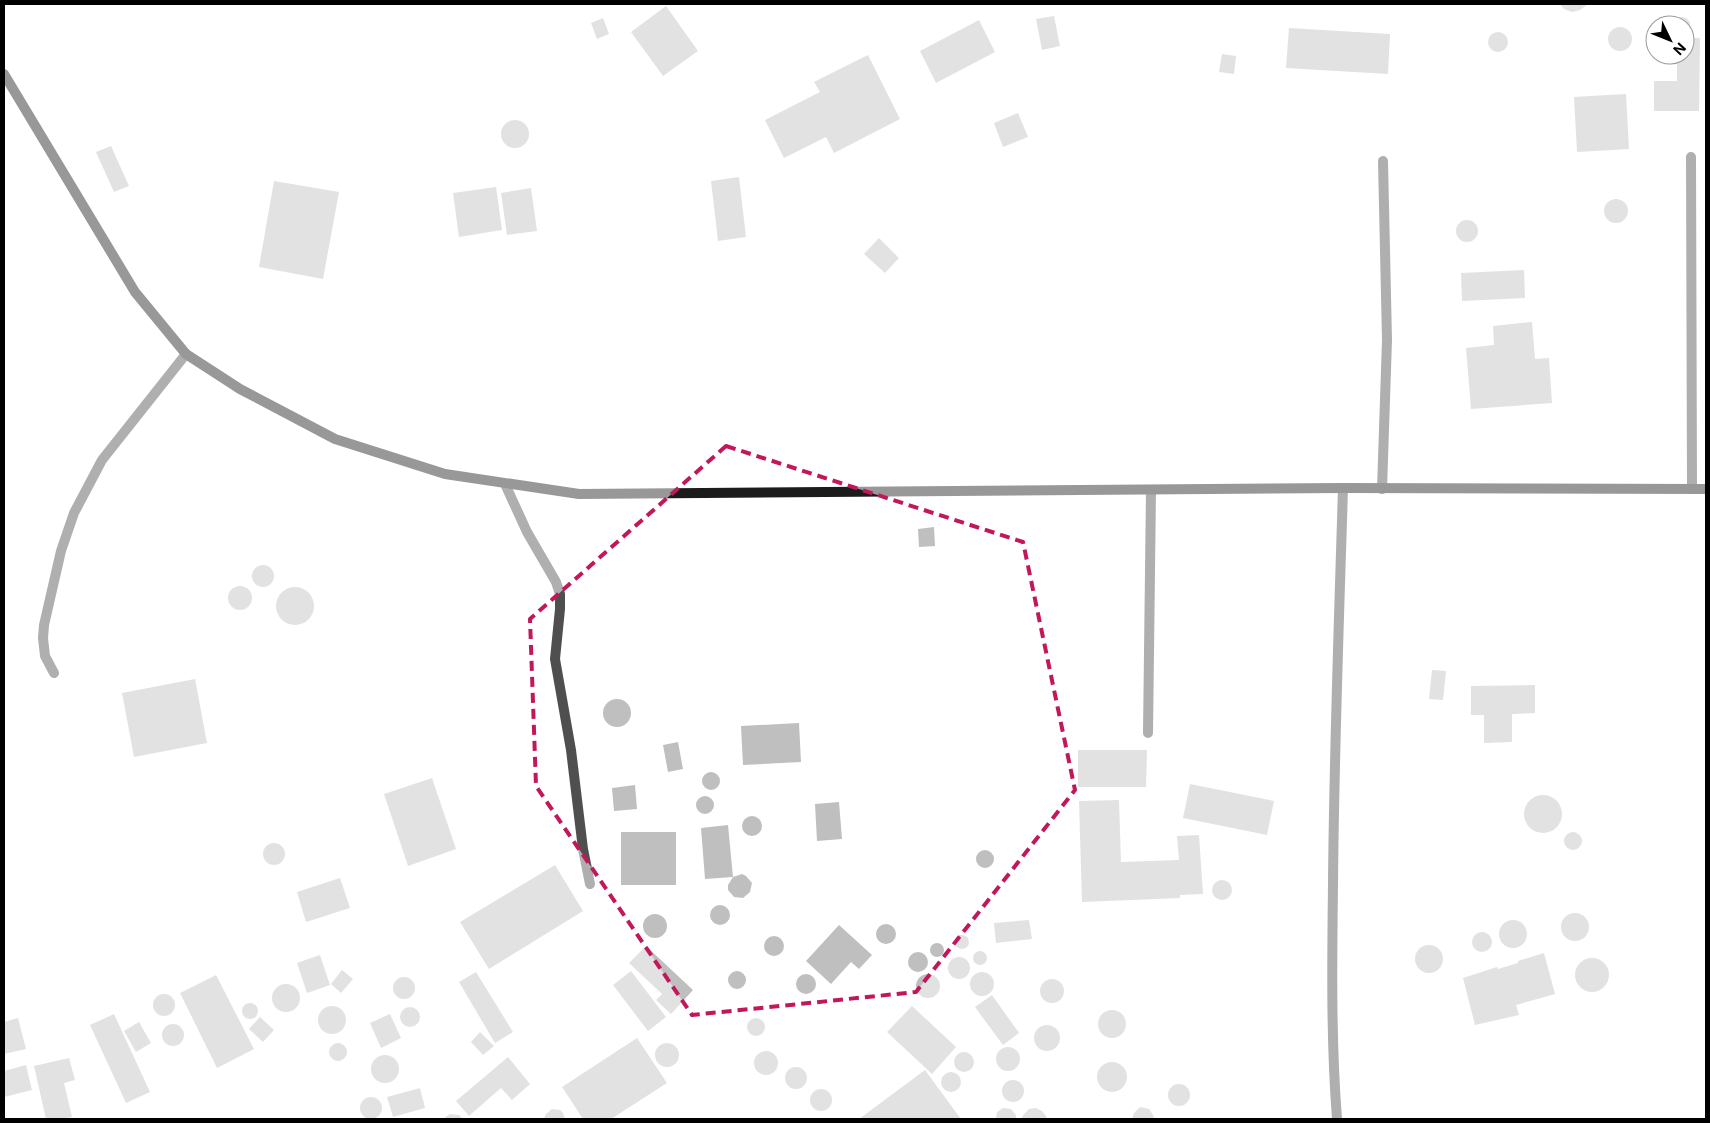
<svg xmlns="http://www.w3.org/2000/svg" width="1710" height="1123" viewBox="0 0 1710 1123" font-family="Inter,sans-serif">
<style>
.building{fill:#bfbfbf}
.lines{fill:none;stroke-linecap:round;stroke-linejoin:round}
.street{stroke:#4f4f4f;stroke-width:10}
.secondary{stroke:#1c1c1c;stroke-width:10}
.marked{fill:none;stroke:#c2185b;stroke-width:4;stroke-dasharray:10 6;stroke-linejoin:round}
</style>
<rect width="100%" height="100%" fill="#fff"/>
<!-- building -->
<path class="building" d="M 1560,4 L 1588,4 L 1580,10 L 1572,12 L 1564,9 Z
M 666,6 L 698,51 L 663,76 L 631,32 Z
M 1054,16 L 1060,46 L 1042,50 L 1036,19 Z
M 1681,17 L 1686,18 L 1690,22 L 1690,27 L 1685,33 L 1685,25 L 1673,25 L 1675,19 Z
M 603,18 L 609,34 L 597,39 L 591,23 Z
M 979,20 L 995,52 L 936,83 L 920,51 Z
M1608 39a12 12 0 1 1 24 0a12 12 0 1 1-24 0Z
M 1289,28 L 1390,34 L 1388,74 L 1286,68 Z
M1488 42a10 10 0 1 1 20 0a10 10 0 1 1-20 0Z
M 1685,38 L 1700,38 L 1699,111 L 1654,111 L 1654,81 L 1677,81 L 1677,57 L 1672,57 L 1672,55 L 1685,55 Z
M 1222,54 L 1236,56 L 1234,74 L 1219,72 Z
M 868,55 L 900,119 L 834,153 L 826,137 L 784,158 L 765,120 L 820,92 L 814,82 Z
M 1626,94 L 1629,149 L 1577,152 L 1574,97 Z
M 1018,113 L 1028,137 L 1003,147 L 994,123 Z
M501 134a14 14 0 1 1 28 0a14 14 0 1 1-28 0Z
M 111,146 L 129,186 L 114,192 L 96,152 Z
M 739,177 L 746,237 L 718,241 L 711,181 Z
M 274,181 L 339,192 L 323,279 L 259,267 Z
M 496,187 L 502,230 L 459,237 L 453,193 Z
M 531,188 L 537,231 L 507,235 L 501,193 Z
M1604 211a12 12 0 1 1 24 0a12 12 0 1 1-24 0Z
M1456 231a11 11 0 1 1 22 0a11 11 0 1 1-22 0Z
M 879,238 L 899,258 L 885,273 L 864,254 Z
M 1524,270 L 1525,298 L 1462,301 L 1461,273 Z
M 1532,322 L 1535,359 L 1549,358 L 1552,403 L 1471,409 L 1466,348 L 1494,345 L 1493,326 Z
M 934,527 L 935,546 L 919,547 L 918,529 Z
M252 576a11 11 0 1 1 22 0a11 11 0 1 1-22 0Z
M228 598a12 12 0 1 1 24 0a12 12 0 1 1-24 0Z
M276 606a19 19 0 1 1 38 0a19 19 0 1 1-38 0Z
M 1432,670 L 1446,671 L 1443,700 L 1429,699 Z
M 195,679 L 207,743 L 134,757 L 122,693 Z
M 1535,685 L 1535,713 L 1512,714 L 1512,742 L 1484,743 L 1484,715 L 1471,715 L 1471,686 Z
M603 713a14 14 0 1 1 28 0a14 14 0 1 1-28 0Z
M 799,723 L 801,762 L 743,765 L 741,726 Z
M 678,742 L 683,769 L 668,772 L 663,745 Z
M 1078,750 L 1147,750 L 1146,787 L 1078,787 Z
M702 781a9 9 0 1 1 18 0a9 9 0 1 1-18 0Z
M 432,778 L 456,849 L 408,866 L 384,794 Z
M 1190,784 L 1274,801 L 1267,835 L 1183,818 Z
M 635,785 L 637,809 L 614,811 L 612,788 Z
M1524 814a19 19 0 1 1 38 0a19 19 0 1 1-38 0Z
M696 805a9 9 0 1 1 18 0a9 9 0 1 1-18 0Z
M 1119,800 L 1121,862 L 1179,860 L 1177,836 L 1199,835 L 1203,894 L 1180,895 L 1180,898 L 1082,902 L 1079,801 Z
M 839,802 L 842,839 L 817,841 L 815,804 Z
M742 826a10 10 0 1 1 20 0a10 10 0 1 1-20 0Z
M 728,825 L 733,877 L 742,874 L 746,876 L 752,883 L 750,892 L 743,898 L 734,897 L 728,890 L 728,885 L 733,877 L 705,879 L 701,828 Z
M 621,832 L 676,832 L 676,885 L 621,885 Z
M1564 841a9 9 0 1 1 18 0a9 9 0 1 1-18 0Z
M263 854a11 11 0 1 1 22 0a11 11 0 1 1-22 0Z
M976 859a9 9 0 1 1 18 0a9 9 0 1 1-18 0Z
M 555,865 L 583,911 L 489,969 L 460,922 Z
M 340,878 L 350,908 L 306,922 L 297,892 Z
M1212 890a10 10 0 1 1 20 0a10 10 0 1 1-20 0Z
M710 915a10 10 0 1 1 20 0a10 10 0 1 1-20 0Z
M1561 927a14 14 0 1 1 28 0a14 14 0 1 1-28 0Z
M643 926a12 12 0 1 1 24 0a12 12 0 1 1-24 0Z
M1499 934a14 14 0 1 1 28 0a14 14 0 1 1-28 0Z
M 1029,920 L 1032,939 L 996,943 L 994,923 Z
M876 934a10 10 0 1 1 20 0a10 10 0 1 1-20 0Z
M 839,925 L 872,955 L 859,969 L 851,962 L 831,984 L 806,961 Z
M1472 942a10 10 0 1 1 20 0a10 10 0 1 1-20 0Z
M955 942a7 7 0 1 1 14 0a7 7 0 1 1-14 0Z
M764 946a10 10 0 1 1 20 0a10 10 0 1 1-20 0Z
M930 950a7 7 0 1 1 14 0a7 7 0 1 1-14 0Z
M1415 959a14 14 0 1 1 28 0a14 14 0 1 1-28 0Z
M 646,946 L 693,990 L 671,1014 L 656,1000 L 662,994 L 629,963 Z
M973 958a7 7 0 1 1 14 0a7 7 0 1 1-14 0Z
M908 962a10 10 0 1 1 20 0a10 10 0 1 1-20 0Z
M 1544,953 L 1555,994 L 1516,1005 L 1519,1015 L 1475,1025 L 1463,978 L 1497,967 L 1498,969 L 1518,963 L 1518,961 Z
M 320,955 L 330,985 L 307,993 L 297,963 Z
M948 968a11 11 0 1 1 22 0a11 11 0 1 1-22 0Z
M1575 975a17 17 0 1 1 34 0a17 17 0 1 1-34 0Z
M 342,970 L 353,979 L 341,993 L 331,984 Z
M728 980a9 9 0 1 1 18 0a9 9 0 1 1-18 0Z
M 631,971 L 666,1017 L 648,1031 L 613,985 Z
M970 984a12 12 0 1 1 24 0a12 12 0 1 1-24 0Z
M 476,972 L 513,1032 L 495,1043 L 459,982 Z
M916 986a12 12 0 1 1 24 0a12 12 0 1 1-24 0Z
M796 984a10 10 0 1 1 20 0a10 10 0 1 1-20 0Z
M 216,975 L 254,1049 L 217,1068 L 180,993 Z
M393 988a11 11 0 1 1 22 0a11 11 0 1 1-22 0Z
M1040 991a12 12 0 1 1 24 0a12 12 0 1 1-24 0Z
M272 998a14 14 0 1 1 28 0a14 14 0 1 1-28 0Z
M153 1005a11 11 0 1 1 22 0a11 11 0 1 1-22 0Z
M 992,995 L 1019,1033 L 1003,1045 L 975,1007 Z
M242 1011a8 8 0 1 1 16 0a8 8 0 1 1-16 0Z
M318 1020a14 14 0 1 1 28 0a14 14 0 1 1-28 0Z
M 912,1006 L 956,1047 L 932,1074 L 887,1032 Z
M400 1017a10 10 0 1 1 20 0a10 10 0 1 1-20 0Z
M1098 1024a14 14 0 1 1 28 0a14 14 0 1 1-28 0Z
M 114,1014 L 150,1092 L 126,1103 L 90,1025 Z
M 390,1014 L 401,1038 L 381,1048 L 370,1023 Z
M 260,1017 L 274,1030 L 263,1042 L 249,1029 Z
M747 1027a9 9 0 1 1 18 0a9 9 0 1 1-18 0Z
M 18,1018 L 26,1049 L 4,1054 L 4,1022 Z
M 139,1022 L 151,1043 L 136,1052 L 124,1031 Z
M162 1035a11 11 0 1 1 22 0a11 11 0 1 1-22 0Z
M1034 1038a13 13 0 1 1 26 0a13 13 0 1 1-26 0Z
M 480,1032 L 494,1046 L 483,1055 L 471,1042 Z
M 637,1038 L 667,1083 L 611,1119 L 583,1119 L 562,1087 Z
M329 1052a9 9 0 1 1 18 0a9 9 0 1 1-18 0Z
M655 1055a12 12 0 1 1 24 0a12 12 0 1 1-24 0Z
M996 1059a12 12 0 1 1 24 0a12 12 0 1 1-24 0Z
M754 1063a12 12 0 1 1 24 0a12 12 0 1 1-24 0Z
M954 1062a10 10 0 1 1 20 0a10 10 0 1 1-20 0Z
M371 1069a14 14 0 1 1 28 0a14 14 0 1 1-28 0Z
M 508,1057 L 530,1084 L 512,1100 L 501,1088 L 469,1116 L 456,1101 Z
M 69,1058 L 75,1080 L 64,1083 L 72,1117 L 62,1119 L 46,1119 L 34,1066 Z
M1097 1077a15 15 0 1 1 30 0a15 15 0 1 1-30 0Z
M 26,1065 L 32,1090 L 4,1097 L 4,1071 Z
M785 1078a11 11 0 1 1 22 0a11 11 0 1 1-22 0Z
M 925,1070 L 961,1119 L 859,1119 Z
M941 1082a10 10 0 1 1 20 0a10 10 0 1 1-20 0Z
M1002 1091a11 11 0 1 1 22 0a11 11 0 1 1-22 0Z
M1168 1095a11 11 0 1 1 22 0a11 11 0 1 1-22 0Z
M 420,1088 L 425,1108 L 393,1117 L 387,1097 Z
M810 1100a11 11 0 1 1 22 0a11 11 0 1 1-22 0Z
M360 1108a11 11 0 1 1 22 0a11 11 0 1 1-22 0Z
M 1140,1107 L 1149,1109 L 1153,1115 L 1154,1119 L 1132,1119 L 1134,1113 Z
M 1003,1108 L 1011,1109 L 1016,1115 L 1016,1119 L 996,1119 L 997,1112 Z
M 1036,1108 L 1042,1111 L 1046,1116 L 1047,1119 L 1021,1119 L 1024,1114 L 1029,1109 Z
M 552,1109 L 560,1110 L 563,1113 L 565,1119 L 544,1119 L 546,1114 Z
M 450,1114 L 459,1115 L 463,1119 L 443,1119 Z"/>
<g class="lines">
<!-- street -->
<path class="street" d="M 1691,157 L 1692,489
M 505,484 L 527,532 L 556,582 L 560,594 L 560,609 L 555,659 L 571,750 L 583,849 L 590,884
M 1382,489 L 1387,340 L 1383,161
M 54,673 L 45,656 L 43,638 L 44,625 L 61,551 L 74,513 L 102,460 L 186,354
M 1148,733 L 1151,490
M 1337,1119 C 1331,1041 1332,963 1333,885 C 1334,753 1339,621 1343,488"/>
<!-- secondary -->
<path class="secondary" d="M 4,74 L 135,292 L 186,354 L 240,389 L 335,439 L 445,474 L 579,494 L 1343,488 L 1706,489"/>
</g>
<!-- marked area -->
<path d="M0 0H1710V1123H0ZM 726,446 L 1023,542 L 1075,790 L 916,992 L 692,1015 L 536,786 L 530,619 Z" fill="#fff" fill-opacity=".55" fill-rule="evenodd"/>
<path class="marked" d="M 726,446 L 1023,542 L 1075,790 L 916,992 L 692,1015 L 536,786 L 530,619 Z"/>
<!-- border -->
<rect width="1710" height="1123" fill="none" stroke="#000000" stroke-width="10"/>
<!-- north arrow -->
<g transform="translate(1670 40) rotate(133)"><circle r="24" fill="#ffffff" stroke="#999999"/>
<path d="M0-4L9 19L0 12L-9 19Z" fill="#000000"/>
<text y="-8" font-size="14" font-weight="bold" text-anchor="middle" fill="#000000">N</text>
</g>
</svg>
